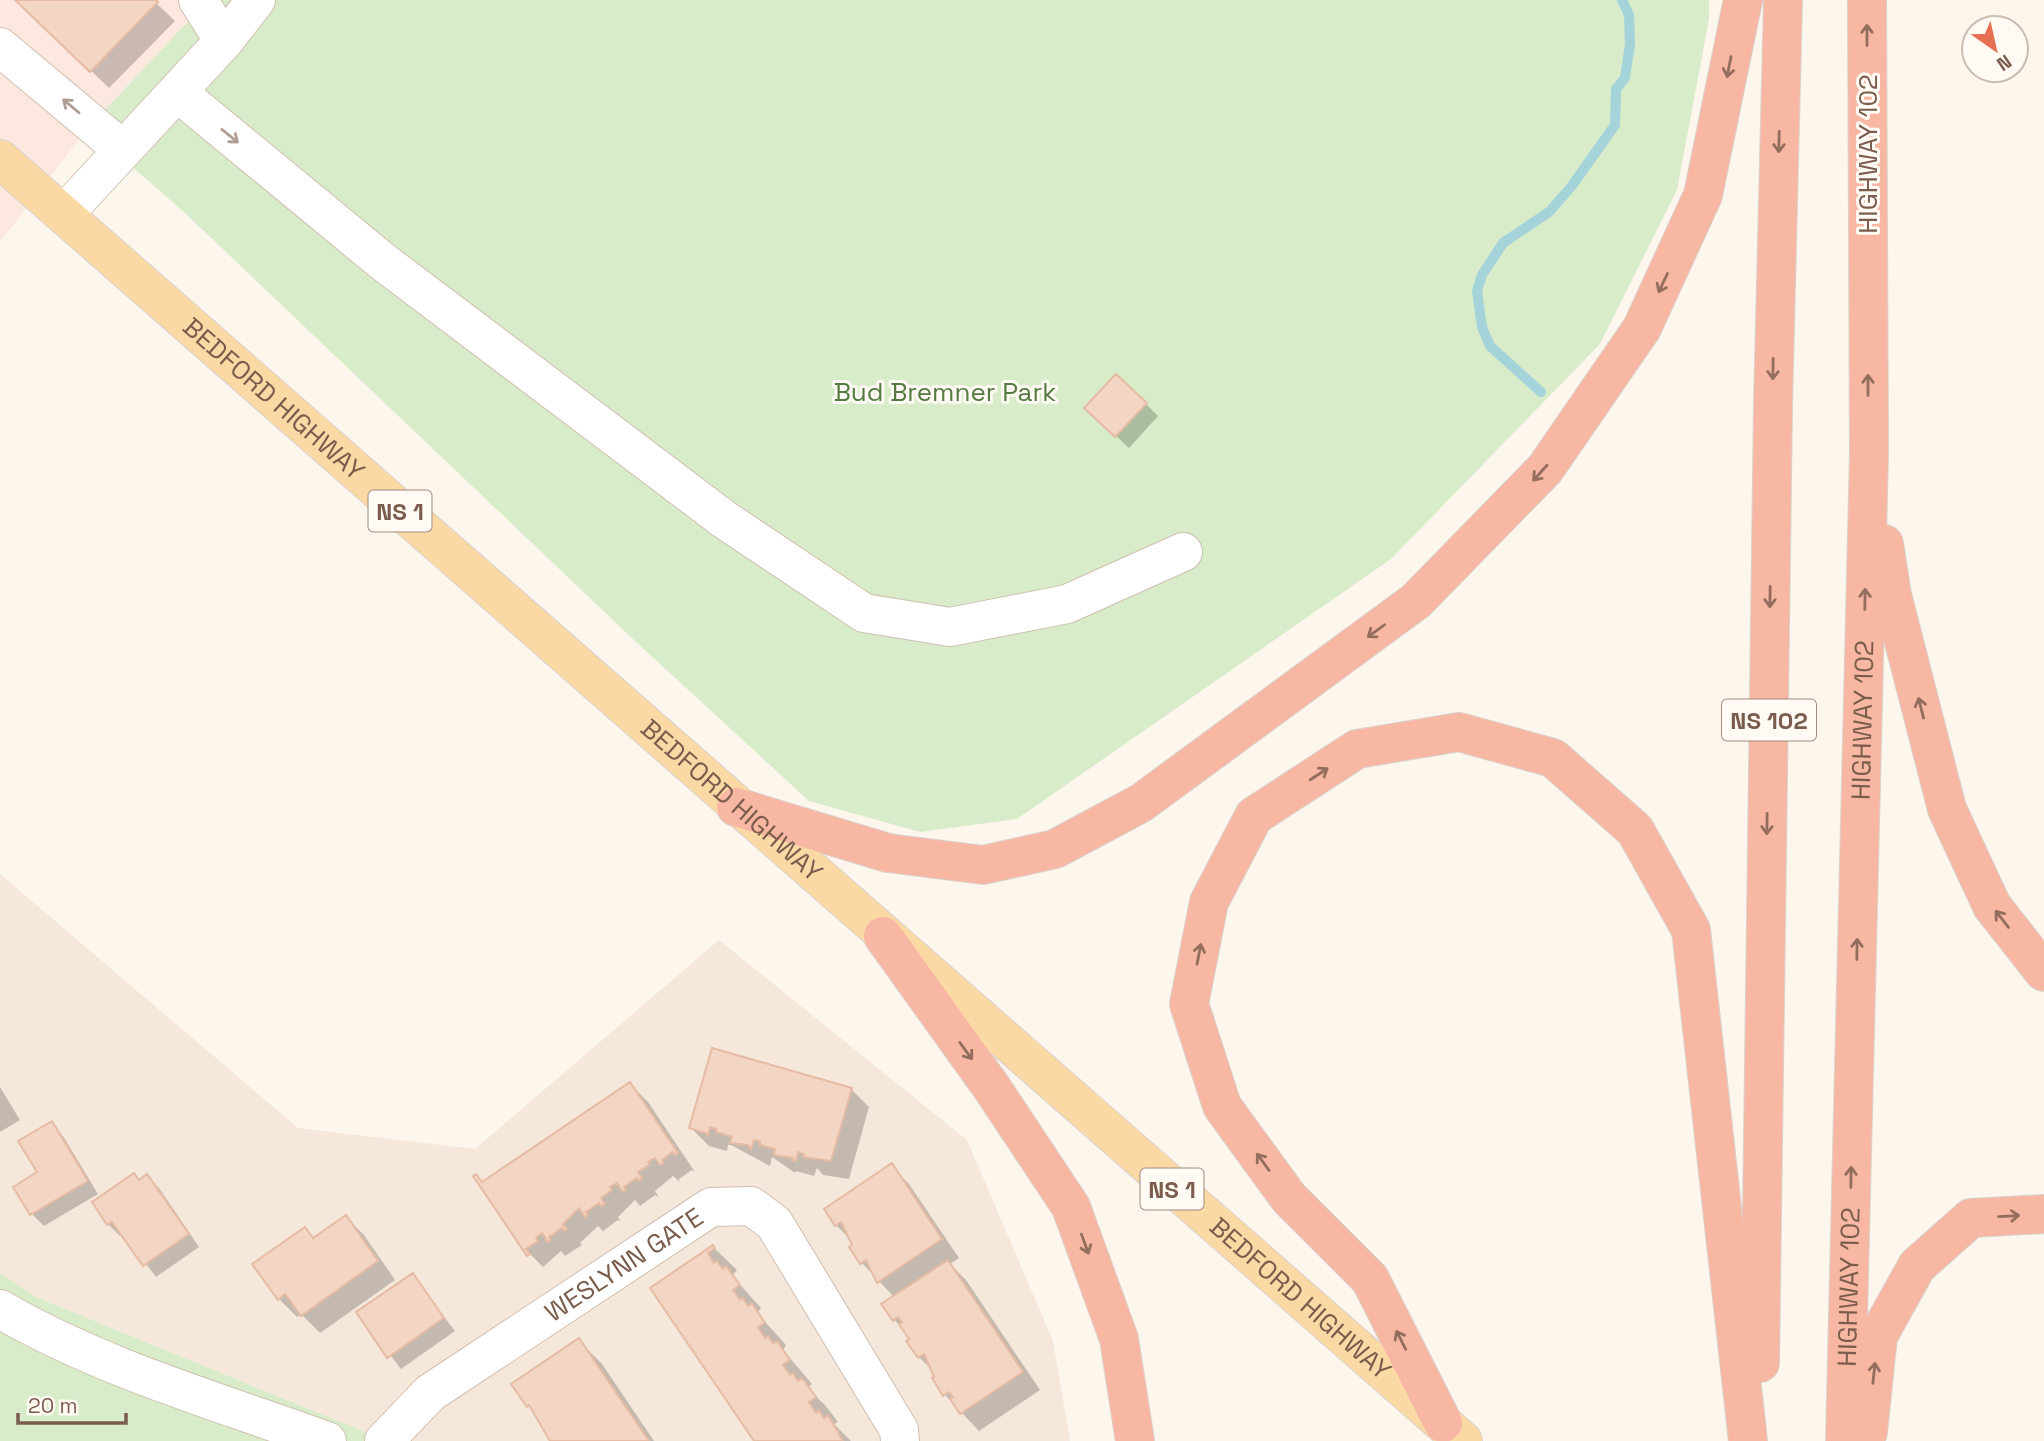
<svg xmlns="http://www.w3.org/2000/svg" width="2044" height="1441" viewBox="0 0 2044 1441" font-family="'Space Grotesk',sans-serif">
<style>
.residential{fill:#f5e8da}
.commercial{fill:#fde8e0}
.green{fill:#d8ecc9}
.shadow{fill:#0003}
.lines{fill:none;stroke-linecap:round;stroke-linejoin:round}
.stream{stroke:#a5d3da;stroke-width:10}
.building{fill:#f3d5c3;stroke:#e6bba3;stroke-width:2}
.minor-casing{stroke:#d1beb0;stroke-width:40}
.major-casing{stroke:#dad1cd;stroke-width:40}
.highway-casing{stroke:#dad1cd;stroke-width:40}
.minor{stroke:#fff;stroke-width:38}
.major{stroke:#fbd9a5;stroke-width:38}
.highway{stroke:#f7b7a3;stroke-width:38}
.oneway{stroke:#936e5e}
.oneway2{stroke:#af9d94}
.labels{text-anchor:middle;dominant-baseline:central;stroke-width:6;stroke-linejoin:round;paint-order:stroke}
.shield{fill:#fffaf3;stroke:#a28b7f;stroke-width:2}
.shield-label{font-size:24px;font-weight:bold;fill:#7a5c4d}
.street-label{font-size:26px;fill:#7a5c4d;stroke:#fffaf3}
.park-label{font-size:26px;fill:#537a41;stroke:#fffaf3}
</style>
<rect width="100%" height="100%" fill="#fdf6ec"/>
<!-- residential -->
<path class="residential" d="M 0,874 L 298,1128 L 475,1149 L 719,940 L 967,1140 L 1053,1341 L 1070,1441 L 387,1441 L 36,1297 L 0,1273 Z"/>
<!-- commercial -->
<path class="commercial" d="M 0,0 L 208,0 L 88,128 L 0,242 Z"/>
<!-- green -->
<path class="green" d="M 208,0 L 1709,0 L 1709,19 L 1677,190 L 1600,344 L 1391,559 L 1017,819 L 920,832 L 809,801 L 635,641 L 186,214 L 88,128 Z
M 0,1273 L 36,1297 L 387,1441 L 0,1441 Z"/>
<!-- shadow -->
<path class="shadow" d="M 17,0 L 153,0 L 175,21 L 109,88 Z
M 1146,404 L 1158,416 L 1129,448 L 1099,420 Z
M 630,1084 L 648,1102 L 695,1172 L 692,1170 L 679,1179 L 680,1182 L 673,1176 L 655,1191 L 659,1197 L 655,1195 L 640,1206 L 635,1200 L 618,1217 L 621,1222 L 618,1220 L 603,1231 L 598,1226 L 580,1243 L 582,1245 L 565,1256 L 561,1251 L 543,1267 L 525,1249 L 476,1176 L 484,1184 Z
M 0,1087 L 20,1120 L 0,1132 Z
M 851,1089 L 869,1107 L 849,1179 L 823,1175 L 817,1168 L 814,1176 L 796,1171 L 795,1173 L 772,1157 L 770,1166 L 731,1145 L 728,1145 L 727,1151 L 709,1146 L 691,1128 Z
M 51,1124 L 63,1136 L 98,1194 L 44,1226 L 32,1214 L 16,1188 L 40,1173 Z
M 891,1166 L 909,1184 L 959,1258 L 950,1264 L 966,1280 L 1040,1390 L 979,1431 L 945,1395 L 932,1370 L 919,1357 L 907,1332 L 894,1320 L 894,1297 L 862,1263 L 851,1240 L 836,1225 Z
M 147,1176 L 159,1188 L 199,1247 L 156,1277 L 123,1234 L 120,1236 L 108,1224 L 140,1181 Z
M 346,1217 L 364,1235 L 395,1280 L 320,1333 L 301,1314 L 297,1317 L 279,1299 L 305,1229 L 315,1239 Z
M 713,1247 L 737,1270 L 732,1276 L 761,1308 L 757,1313 L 786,1345 L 783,1350 L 812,1384 L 807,1388 L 825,1405 L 838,1422 L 834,1424 L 851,1441 L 755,1441 L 653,1289 Z
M 412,1275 L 455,1331 L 401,1369 L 358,1313 Z
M 578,1340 L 602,1364 L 654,1441 L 553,1441 L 528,1405 Z"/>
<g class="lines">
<!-- stream -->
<path class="stream" d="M 1541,392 L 1490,346 L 1482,327 L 1477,291 L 1482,275 L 1503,243 L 1549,212 L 1571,187 L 1615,125 L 1616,89 L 1625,78 L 1630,44 L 1629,15 L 1622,0"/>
</g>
<!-- building -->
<path class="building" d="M 15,0 L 156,0 L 158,2 L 90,72 Z
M 1116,374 L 1147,403 L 1115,437 L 1084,408 Z
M 712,1048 L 852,1088 L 831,1161 L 803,1157 L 804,1154 L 798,1152 L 796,1161 L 792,1160 L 793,1158 L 774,1155 L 775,1149 L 760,1145 L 760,1141 L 754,1140 L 751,1149 L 748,1145 L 730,1143 L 732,1137 L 716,1132 L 716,1129 L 710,1127 L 708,1136 L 706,1133 L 689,1128 Z
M 630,1082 L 678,1153 L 675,1155 L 673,1152 L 662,1160 L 664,1163 L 660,1165 L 655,1158 L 648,1162 L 650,1164 L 638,1172 L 642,1178 L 639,1181 L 637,1178 L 624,1187 L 626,1190 L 623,1192 L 617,1183 L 610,1187 L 612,1190 L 601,1198 L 605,1204 L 601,1206 L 599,1203 L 586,1212 L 588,1215 L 585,1217 L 579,1208 L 563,1224 L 567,1229 L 564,1231 L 562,1228 L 549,1237 L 551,1240 L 548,1242 L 542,1233 L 536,1238 L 538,1241 L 526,1249 L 530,1254 L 527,1256 L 473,1176 L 476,1174 L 482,1182 Z
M 52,1121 L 88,1181 L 30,1215 L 13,1187 L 37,1172 L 18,1141 Z
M 892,1163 L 942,1239 L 877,1283 L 866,1260 L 860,1264 L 849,1247 L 852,1245 L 841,1222 L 835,1226 L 824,1209 Z
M 134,1173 L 139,1180 L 147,1174 L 189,1234 L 143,1266 L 112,1222 L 107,1225 L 92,1202 Z
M 346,1215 L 378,1261 L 301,1316 L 285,1294 L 278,1300 L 252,1264 L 305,1227 L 313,1238 Z
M 713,1245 L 715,1248 L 708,1253 L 714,1263 L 717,1261 L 723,1269 L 726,1266 L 740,1285 L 733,1290 L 740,1300 L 743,1298 L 748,1306 L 752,1303 L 765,1323 L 758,1327 L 765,1338 L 768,1336 L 773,1343 L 777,1341 L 790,1360 L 783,1365 L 790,1375 L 793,1373 L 798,1381 L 802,1378 L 816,1397 L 809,1402 L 816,1413 L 819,1410 L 824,1418 L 828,1415 L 843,1441 L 754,1441 L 650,1288 Z
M 948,1260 L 1023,1372 L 960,1414 L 950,1399 L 953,1397 L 949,1392 L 943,1396 L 932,1378 L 934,1377 L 924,1354 L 918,1358 L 906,1341 L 909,1339 L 899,1324 L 902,1322 L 898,1317 L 893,1321 L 881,1304 Z
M 413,1273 L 444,1318 L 387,1358 L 356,1312 Z
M 579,1338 L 649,1441 L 550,1441 L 529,1405 L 527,1407 L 511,1384 Z"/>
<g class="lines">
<defs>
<g id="minor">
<path d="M 198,0 L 224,41"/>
<path d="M 0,47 L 123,150"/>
<path d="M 177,92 L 382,261 L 725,520 L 864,613 L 950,627 L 1067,604 L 1183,552"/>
<path d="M 64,214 L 224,41 L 256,0"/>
<path d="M 0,1309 C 101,1368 217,1401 327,1441"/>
<path id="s1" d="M 384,1441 L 430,1393 L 711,1207 L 751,1206 L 774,1223 L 899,1430 L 900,1441"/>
</g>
<g id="major">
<path id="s2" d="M 0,159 L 1463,1441"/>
</g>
<g id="highway">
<path d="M 1884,544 L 1892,595 L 1947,809 L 1992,906 L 2044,972"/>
<path d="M 736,807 L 888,853 L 983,865 L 1055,849 L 1141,803 L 1416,601 L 1545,469 L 1642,328 L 1703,195 L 1743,0"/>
<path d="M 883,936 L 992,1088 L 1071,1207 L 1119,1339 L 1135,1441"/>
<path d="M 1760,1363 L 1773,405 L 1783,0"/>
<path d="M 1443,1423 L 1370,1279 L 1289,1198 L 1222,1106 L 1189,1004 L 1209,902 L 1254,816 L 1357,749 L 1459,732 L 1553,758 L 1635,830 L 1691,930 L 1748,1441"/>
<path d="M 1868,1432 L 1878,1336 L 1917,1266 L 1971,1218 L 2044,1214"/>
<path id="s3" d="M 1845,1441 L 1869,453 L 1867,0"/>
</g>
</defs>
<!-- minor casing -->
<use href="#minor" class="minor-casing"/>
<!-- major casing -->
<use href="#major" class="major-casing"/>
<!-- highway casing -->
<use href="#highway" class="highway-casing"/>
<!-- minor -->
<use href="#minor" class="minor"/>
<!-- major -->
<use href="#major" class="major"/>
<!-- highway -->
<use href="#highway" class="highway"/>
</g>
<!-- one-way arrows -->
<defs><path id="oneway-shaft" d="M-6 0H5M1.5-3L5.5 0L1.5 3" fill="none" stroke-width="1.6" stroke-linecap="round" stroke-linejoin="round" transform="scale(1.75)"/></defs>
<g class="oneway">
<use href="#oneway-shaft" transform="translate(1867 35) rotate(-90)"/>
<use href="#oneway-shaft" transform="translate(1729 67) rotate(101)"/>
<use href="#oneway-shaft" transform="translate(1779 142) rotate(91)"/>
<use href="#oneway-shaft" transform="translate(1663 283) rotate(115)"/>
<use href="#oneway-shaft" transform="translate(1773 369) rotate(91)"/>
<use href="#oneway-shaft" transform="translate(1868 385) rotate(-90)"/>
<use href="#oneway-shaft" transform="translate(1540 473) rotate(132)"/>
<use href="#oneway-shaft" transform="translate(1770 597) rotate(91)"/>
<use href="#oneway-shaft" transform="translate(1865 599) rotate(-89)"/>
<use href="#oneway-shaft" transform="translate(1376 631) rotate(144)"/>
<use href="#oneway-shaft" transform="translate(1921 708) rotate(-104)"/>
<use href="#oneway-shaft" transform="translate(1319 774) rotate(-33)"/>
<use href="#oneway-shaft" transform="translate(1767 824) rotate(91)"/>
<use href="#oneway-shaft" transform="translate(2002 919) rotate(-128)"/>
<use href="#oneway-shaft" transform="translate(1857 949) rotate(-89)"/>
<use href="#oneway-shaft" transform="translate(1199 954) rotate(-79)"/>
<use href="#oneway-shaft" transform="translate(966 1051) rotate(54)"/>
<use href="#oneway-shaft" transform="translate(1263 1162) rotate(-126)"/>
<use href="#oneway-shaft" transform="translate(1851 1177) rotate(-89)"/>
<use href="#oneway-shaft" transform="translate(2009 1216) rotate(-3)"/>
<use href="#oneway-shaft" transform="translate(1085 1244) rotate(70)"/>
<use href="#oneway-shaft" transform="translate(1401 1340) rotate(-117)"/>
<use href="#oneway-shaft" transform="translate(1874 1373) rotate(-84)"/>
</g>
<g class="oneway2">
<use href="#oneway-shaft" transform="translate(71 106) rotate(-140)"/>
<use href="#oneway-shaft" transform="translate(230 136) rotate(39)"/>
</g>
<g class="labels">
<!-- shield labels -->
<g class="shield">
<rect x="368.5" y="490.5" width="63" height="41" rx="5"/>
<rect x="1722" y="699.5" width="94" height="41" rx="5"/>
<rect x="1140.5" y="1168.5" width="63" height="41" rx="5"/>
</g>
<g class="shield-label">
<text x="400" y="511">NS 1</text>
<text x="1769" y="720">NS 102</text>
<text x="1172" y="1189">NS 1</text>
</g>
<!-- street labels -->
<g class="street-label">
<text transform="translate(1868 154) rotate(-90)">HIGHWAY 102</text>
<text stroke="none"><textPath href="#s2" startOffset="364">BEDFORD HIGHWAY</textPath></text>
<text stroke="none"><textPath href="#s3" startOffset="721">HIGHWAY 102</textPath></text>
<text stroke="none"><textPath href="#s2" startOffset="973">BEDFORD HIGHWAY</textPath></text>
<text stroke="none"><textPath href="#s1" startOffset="299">WESLYNN GATE</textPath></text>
<text stroke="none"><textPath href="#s3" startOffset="154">HIGHWAY 102</textPath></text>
<text stroke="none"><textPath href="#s2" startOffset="1729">BEDFORD HIGHWAY</textPath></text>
</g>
<!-- park labels -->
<g class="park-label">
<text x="945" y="392">Bud Bremner Park</text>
</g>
</g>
<!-- north arrow -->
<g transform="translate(1995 49) rotate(146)"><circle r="33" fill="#fffaf3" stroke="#cabbb1" stroke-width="2"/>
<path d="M0-5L12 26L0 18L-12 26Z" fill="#e76f51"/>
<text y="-10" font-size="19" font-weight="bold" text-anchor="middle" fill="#7a5c4d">N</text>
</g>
<!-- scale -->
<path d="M18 1413v10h108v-10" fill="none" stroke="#7a5c4d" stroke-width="3.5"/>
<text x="28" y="1413" font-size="21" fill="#7a5c4d" stroke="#fffaf3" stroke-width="5" paint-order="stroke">20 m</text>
</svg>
